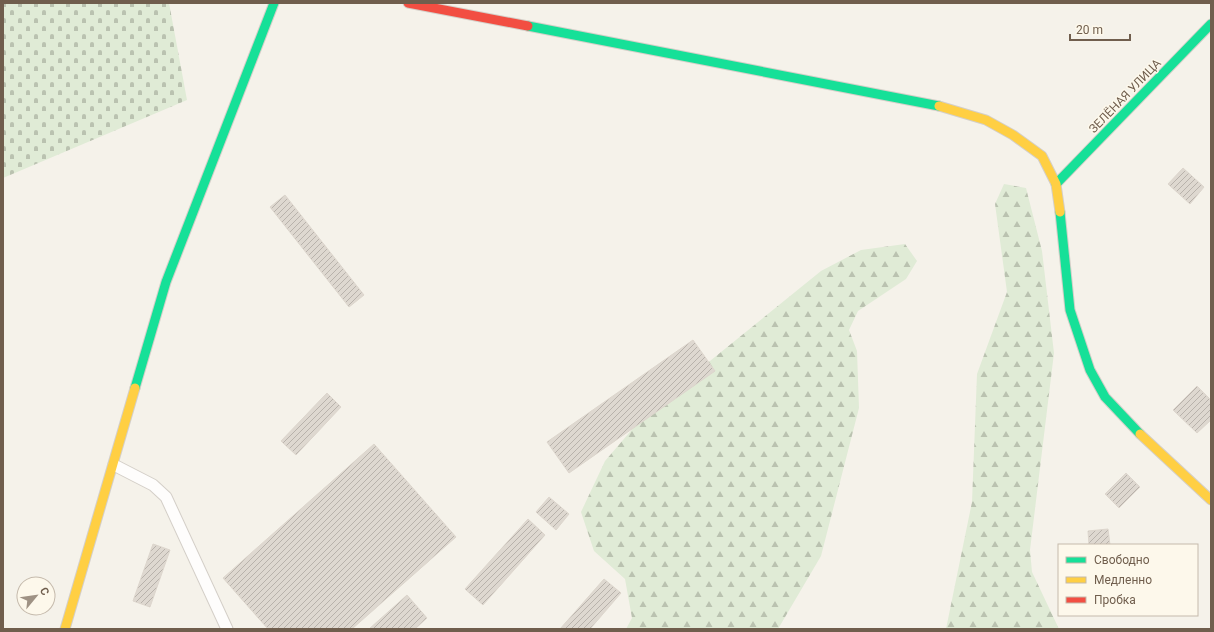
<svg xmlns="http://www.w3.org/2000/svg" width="1214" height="632" viewBox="0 0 1214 632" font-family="Roboto,sans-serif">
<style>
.forest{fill:url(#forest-firs)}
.cemetery{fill:url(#cemetery-stones)}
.building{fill:url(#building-hatch);stroke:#ddd6cd}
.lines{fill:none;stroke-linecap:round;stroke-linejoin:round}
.lane-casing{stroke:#d4cfc8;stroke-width:13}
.fast-casing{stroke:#d4cfc8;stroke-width:11}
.slow-casing{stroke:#d4cfc8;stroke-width:11}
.jam-casing{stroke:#d4cfc8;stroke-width:11}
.lane{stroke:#fefdfc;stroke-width:11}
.fast{stroke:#16e098;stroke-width:9}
.slow{stroke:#ffcf43;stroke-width:9}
.jam{stroke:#f24e42;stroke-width:9}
.labels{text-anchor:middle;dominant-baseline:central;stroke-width:3;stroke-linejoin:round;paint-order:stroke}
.street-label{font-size:12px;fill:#705e4d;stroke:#fdf8eb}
</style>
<defs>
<pattern id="forest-firs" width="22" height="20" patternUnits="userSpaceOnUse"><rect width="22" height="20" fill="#e0ebd6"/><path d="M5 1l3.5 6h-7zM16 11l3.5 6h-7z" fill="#bac2b0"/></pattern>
<pattern id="cemetery-stones" width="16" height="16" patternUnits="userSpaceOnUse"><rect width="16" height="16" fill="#e0ebd6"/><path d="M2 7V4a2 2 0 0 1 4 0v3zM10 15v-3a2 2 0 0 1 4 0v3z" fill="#bac2b0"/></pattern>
<pattern id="building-hatch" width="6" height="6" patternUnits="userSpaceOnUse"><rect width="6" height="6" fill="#ded8d0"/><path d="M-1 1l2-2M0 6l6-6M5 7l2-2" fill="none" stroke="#b8b2ab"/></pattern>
</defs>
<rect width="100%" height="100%" fill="#f5f2ea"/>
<!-- forest -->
<path class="forest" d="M 1004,184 L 1026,188 L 1042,251 L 1054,353 L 1030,550 L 1032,572 L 1059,629 L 946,629 L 972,502 L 977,374 L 1007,292 L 995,204 Z
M 905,244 L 917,261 L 906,279 L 858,311 L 849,330 L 857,351 L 859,408 L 821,556 L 778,629 L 626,629 L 632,618 L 625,579 L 594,551 L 581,512 L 605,461 L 647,412 L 821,271 L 861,250 Z"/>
<!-- cemetery -->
<path class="cemetery" d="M 3,3 L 169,3 L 187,100 L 3,178 Z"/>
<!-- building -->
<path class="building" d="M 1183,168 L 1204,187 L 1190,204 L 1168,184 Z
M 285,195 L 364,295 L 349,307 L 270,207 Z
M 693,340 L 715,371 L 569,473 L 547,442 Z
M 1197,386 L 1211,400 L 1211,420 L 1197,433 L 1173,410 Z
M 327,393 L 341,407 L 296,455 L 281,441 Z
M 374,444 L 456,537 L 352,629 L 268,629 L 223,578 Z
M 1126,473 L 1140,487 L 1119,508 L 1105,494 Z
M 549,497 L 569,514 L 556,530 L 536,512 Z
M 528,519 L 545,535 L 483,605 L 465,589 Z
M 1108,529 L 1110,545 L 1089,545 L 1088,531 Z
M 153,544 L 170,550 L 150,607 L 133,601 Z
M 604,579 L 621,593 L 590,629 L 560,629 Z
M 407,595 L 427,618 L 415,629 L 369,629 Z"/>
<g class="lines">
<defs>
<path id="lane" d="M 114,465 L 153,485 L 166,497 L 227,629"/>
<path id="fast" d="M 528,26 L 939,106
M 1056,184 L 1211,24
M 1060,212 L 1070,310 L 1090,370 L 1105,397 L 1140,434
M 135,388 L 166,282 L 274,3"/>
<path id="slow" d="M 939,106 L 986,120 L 1013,135 L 1042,156 L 1056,184 L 1060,212
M 1140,434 L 1211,500
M 65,629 L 135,388"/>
<path id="jam" d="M 408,3 L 528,26"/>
</defs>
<!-- lane casing -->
<use href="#lane" class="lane-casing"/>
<!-- fast casing -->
<use href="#fast" class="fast-casing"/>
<!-- slow casing -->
<use href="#slow" class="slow-casing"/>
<!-- jam casing -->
<use href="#jam" class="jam-casing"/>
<!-- lane -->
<use href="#lane" class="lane"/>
<!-- fast -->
<use href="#fast" class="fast"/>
<!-- slow -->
<use href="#slow" class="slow"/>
<!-- jam -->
<use href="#jam" class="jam"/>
</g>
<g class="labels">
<!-- street labels -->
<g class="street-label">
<text transform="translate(1125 96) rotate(-46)">ЗЕЛЁНАЯ УЛИЦА</text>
</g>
</g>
<!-- border -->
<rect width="1214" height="632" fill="none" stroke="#705e4d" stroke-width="8"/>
<!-- legend -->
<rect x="1058" y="544" width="140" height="72" fill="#fdf8eb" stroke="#c5baac"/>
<rect x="1066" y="557" width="20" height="6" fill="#16e098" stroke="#c5baac"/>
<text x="1094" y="564" font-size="12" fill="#705e4d">Свободно</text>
<rect x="1066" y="577" width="20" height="6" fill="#ffcf43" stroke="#c5baac"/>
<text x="1094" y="584" font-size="12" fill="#705e4d">Медленно</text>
<rect x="1066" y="597" width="20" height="6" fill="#f24e42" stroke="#c5baac"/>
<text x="1094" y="604" font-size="12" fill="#705e4d">Пробка</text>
<!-- north arrow -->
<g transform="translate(36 596) rotate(61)"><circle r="19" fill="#fdf8eb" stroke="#c5baac"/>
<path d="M0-3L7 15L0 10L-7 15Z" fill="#9f9284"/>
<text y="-6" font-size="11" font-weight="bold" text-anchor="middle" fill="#705e4d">С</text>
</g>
<!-- scale -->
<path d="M1070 34v6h60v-6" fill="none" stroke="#705e4d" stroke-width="2"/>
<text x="1076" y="34" font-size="12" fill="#705e4d" stroke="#fdf8eb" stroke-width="3" paint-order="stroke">20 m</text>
</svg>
